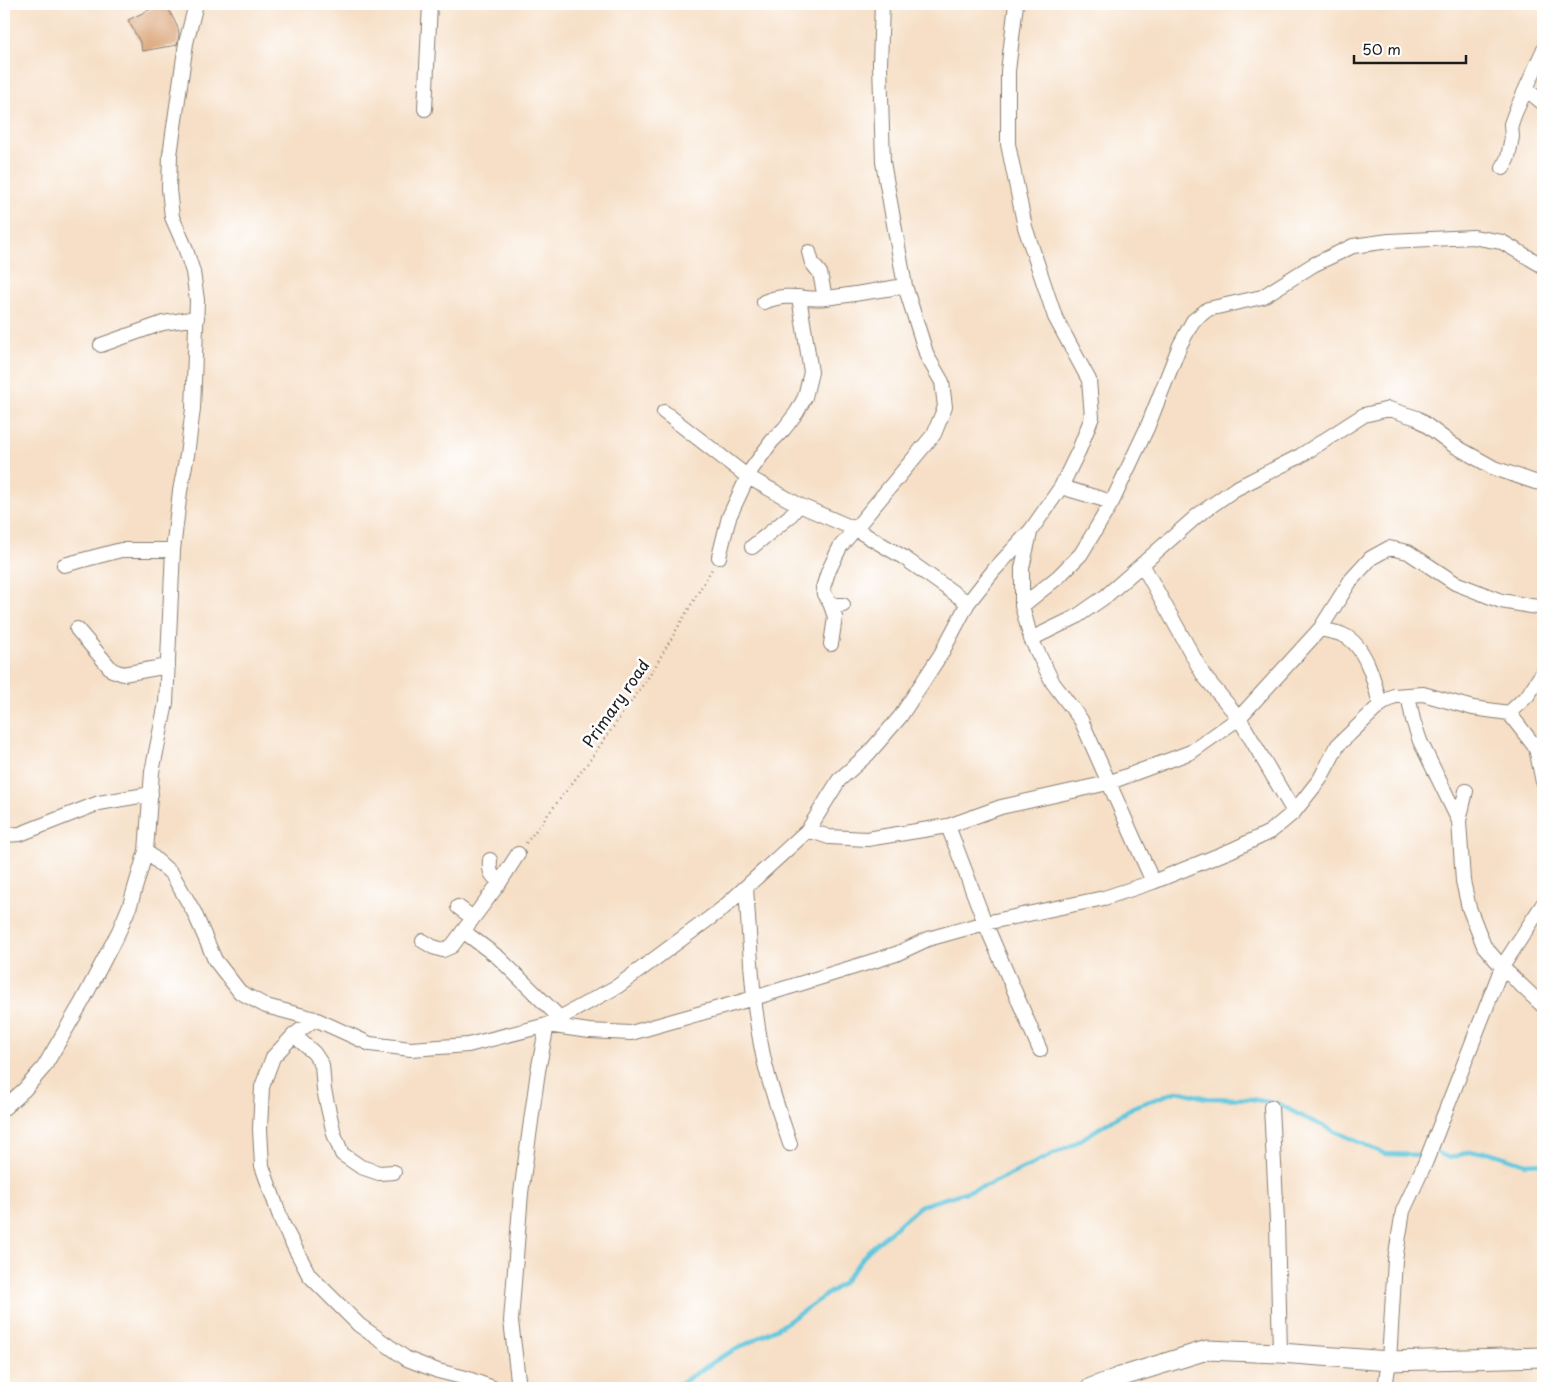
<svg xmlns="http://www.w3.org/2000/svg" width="1547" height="1392" viewBox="0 0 1547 1392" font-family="'Playpen Sans',sans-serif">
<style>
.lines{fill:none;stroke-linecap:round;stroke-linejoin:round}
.stream{stroke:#60c7dd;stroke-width:4.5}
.building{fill:#d69865}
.street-casing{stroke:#897e71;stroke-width:16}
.secondary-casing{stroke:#897e71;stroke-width:21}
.path{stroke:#897e71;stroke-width:2.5;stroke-dasharray:1 4;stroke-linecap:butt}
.street{stroke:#fff;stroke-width:14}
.secondary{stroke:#fff;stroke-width:19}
.labels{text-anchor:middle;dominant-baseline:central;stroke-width:5;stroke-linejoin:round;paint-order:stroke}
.street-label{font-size:16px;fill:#1c1c1c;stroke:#fff}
</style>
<rect width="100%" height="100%" fill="#fff"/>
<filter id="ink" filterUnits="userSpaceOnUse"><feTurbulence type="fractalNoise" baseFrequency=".02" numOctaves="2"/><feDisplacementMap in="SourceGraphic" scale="10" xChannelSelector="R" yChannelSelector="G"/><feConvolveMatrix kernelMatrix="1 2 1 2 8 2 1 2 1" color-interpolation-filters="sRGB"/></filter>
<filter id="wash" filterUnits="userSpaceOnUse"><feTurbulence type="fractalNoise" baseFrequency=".0096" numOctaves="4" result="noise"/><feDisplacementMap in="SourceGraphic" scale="20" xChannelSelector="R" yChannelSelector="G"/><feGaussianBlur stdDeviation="1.12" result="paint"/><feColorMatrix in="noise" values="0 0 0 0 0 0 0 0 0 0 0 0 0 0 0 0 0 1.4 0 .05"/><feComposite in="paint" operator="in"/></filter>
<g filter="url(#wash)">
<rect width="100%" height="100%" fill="#f6dfc6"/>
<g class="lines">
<!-- stream -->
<path class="stream" d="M 1435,1152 L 1450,1158 L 1469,1152 L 1488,1152 L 1526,1164 L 1543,1163
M 674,1388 L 721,1357 L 783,1325 L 843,1283 L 868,1251 L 920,1206 L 985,1186 L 1012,1174 L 1072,1145 L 1133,1107 L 1178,1091 L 1206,1098 L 1251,1099 L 1279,1104 L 1301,1116 L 1385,1154 L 1421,1155"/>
</g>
<g id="blocks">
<!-- building -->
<path class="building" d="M 161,4 L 166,4 L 178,28 L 179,34 L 177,45 L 142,51 L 141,44 L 128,20 Z"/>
</g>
</g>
<g filter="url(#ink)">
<use href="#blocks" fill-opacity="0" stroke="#897e71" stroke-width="1"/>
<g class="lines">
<defs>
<path id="street" d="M 1526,89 L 1543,103
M 425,109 L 430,4
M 1503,168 L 1508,157 L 1512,137 L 1511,124 L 1515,113 L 1543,51
M 809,252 L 812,263 L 820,273 L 825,298
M 764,302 C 791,291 802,301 826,298 C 852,295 879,290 905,286
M 101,345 L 163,323 L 197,318
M 664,412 L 748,477 L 799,505 L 855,529 L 903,557 L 968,603
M 1061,487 L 1112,502
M 1030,533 L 1022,568 L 1022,606 L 1031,639 L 1053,683 L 1081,720 L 1153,882
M 752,547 L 789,517 L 799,505
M 719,557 L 729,517 L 751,470 L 772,441 L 784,429 L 797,412 L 805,397 L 811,372 L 799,297
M 1142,564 L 1204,676 L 1239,718 L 1294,812
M 64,565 L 121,550 L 173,550
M 830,603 L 835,617 L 831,644
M 843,605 L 836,605 L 830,603 L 824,594 L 823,588 L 828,572 L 840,547 L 934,434 L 945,407 L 942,382 L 927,356 L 905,286 L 883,162 L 880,64 L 882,4
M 1022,606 L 1058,577 L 1081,554 L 1112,502 L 1147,428 L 1180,345 L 1193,321 L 1208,309 L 1262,297 L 1313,265 L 1353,246 L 1389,241 L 1473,237 L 1502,242 L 1543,266
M 77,629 L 112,670 L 123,674 L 168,666
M 1320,629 C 1328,631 1336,632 1343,635 C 1366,645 1375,683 1380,705
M 1031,639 L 1076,617 L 1106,596 L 1198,515 L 1235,489 L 1300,456 L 1364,415 L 1389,409 L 1417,418 L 1453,445 L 1494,468 L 1535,482 L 1543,483
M 1408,695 L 1413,720 L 1420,741 L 1459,821
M 1509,713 L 1528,695 L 1543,672
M 1466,791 L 1459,821 L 1463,881 L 1469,908 L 1484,946 L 1502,967 L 1543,1006
M 948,826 L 985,923 L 1040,1050
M 808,830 L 829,837 L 867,839 L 948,826 L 1001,807 L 1108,783 L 1191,752 L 1239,718 L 1320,629 L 1351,580 L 1371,558 L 1389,548 L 1408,552 L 1455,583 L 1501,601 L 1543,608
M 4,835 L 20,834 L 99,803 L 151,794
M 146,851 L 172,874 L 194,912 L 215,960 L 240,992 L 266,1006 L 315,1019 L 370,1044 L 411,1049 L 468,1045 L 547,1025 L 618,986 L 722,909 L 808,830 L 839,780 L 868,754 L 900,717 L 941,654 L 968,603 L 994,570 L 1031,530 L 1061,487 L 1079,450 L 1092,417 L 1089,380 L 1055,317 L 1025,227 L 1008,144 L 1008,71 L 1016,4
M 490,860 C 489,871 491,876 500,882
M 746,888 C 750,940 751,993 761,1045 C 767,1079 779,1111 790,1144
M 458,907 L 473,918
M 463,931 L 499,958 L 560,1018
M 423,941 L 433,947 L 443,950 L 452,946 L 500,882 L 518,854
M 315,1019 L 294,1035 L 273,1057 L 262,1087 L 260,1129 L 262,1166 L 283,1225 L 309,1275 L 359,1325 L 407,1359 L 438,1371 L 466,1378 L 493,1388
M 294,1035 L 314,1053 L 322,1065 L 324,1090 L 334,1134 L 342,1154 L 361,1167 L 379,1173 L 394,1172
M 1271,1107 L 1277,1221 L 1280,1353
M 4,1108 L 25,1089 L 44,1067 L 82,1002 L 119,931 L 130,905 L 146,851 L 152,772 L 166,703 L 173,550 L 180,491 L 187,455 L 193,409 L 197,300 L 193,272 L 185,247 L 172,217 L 169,189 L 170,155 L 186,43 L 196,4
M 519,1388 L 511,1321 L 521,1193 L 538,1071 L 547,1025 L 589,1031 L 631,1033 L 754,998 L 896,954 L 928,939 L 985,923 L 1104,898 L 1153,882 L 1232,850 L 1270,832 L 1294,812 L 1320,779 L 1338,745 L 1380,705 L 1394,696 L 1423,694 L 1473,708 L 1509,713 L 1536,748 L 1543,782
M 1385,1388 L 1389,1361 L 1395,1260 L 1403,1211 L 1426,1161 L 1502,967 L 1543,904"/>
<path id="secondary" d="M 1091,1388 L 1120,1377 L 1207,1350 L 1280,1353 L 1389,1361 L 1543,1357"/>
</defs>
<!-- street casing -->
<use href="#street" class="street-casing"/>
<!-- secondary casing -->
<use href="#secondary" class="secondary-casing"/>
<!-- path -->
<path class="path" d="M 526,843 L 587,764 L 650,675 L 712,569"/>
<!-- street -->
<use href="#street" class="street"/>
<!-- secondary -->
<use href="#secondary" class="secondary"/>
</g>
</g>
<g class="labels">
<!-- street labels -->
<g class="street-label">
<text transform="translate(615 703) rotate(-55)">Primary road</text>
</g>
</g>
<!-- margin -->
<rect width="1547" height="1392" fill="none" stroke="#fff" stroke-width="20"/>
<!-- scale -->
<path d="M1354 55v8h112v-8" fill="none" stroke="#1c1c1c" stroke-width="2.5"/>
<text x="1362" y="55" font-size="15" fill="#1c1c1c" stroke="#ffffff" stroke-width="4" paint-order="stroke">50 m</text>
</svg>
